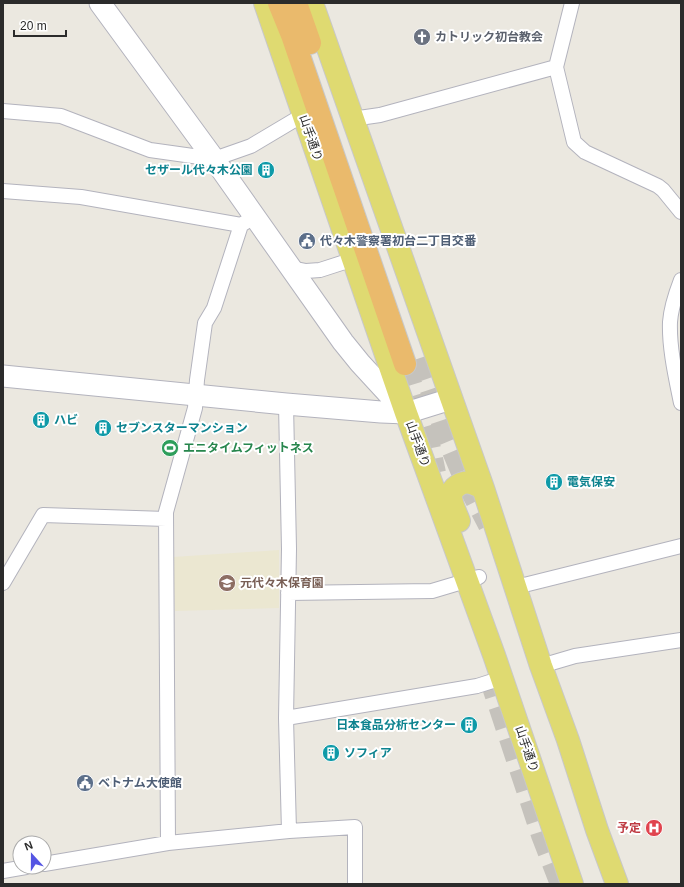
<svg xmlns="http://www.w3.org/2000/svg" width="684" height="887" viewBox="0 0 684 887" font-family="Helvetica,'Noto Sans JP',sans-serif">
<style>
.education{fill:#ebe7d1}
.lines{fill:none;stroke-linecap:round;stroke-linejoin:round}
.highway-tunnel{stroke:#c5c2bc;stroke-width:22;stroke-dasharray:22 11;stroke-linecap:butt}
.street-casing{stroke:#b3b3bd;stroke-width:16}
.secondary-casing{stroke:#b3b3bd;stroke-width:23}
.primary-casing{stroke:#c8c8c8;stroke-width:24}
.highway-casing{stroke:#c8c8c8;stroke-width:24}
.street{stroke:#fff;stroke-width:14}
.secondary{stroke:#fff;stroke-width:21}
.primary{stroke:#dfda71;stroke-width:22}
.highway{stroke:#eaba6c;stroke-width:22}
.labels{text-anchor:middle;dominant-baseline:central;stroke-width:4;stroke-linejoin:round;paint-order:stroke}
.worship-label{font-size:12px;font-weight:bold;fill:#5b616d;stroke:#fff;text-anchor:start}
.street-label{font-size:12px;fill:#2b2b2b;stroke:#fff}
.culture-label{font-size:12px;font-weight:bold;fill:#0d838f;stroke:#fff;text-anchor:start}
.service-label{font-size:12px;font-weight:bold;fill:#4e5e75;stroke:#fff;text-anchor:start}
.leisure-label{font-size:12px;font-weight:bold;fill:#27864d;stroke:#fff;text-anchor:start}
.education-label{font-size:12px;font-weight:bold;fill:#785e54;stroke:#fff;text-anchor:start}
.health-label{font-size:12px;font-weight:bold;fill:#be3a42;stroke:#fff;text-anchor:end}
</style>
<rect width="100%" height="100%" fill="#ebe8e0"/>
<!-- education -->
<path class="education" d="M 279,550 L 279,608 L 175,611 L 173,557 Z"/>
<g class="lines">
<!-- highway-tunnel -->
<path class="highway-tunnel" d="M 420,358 L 447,437 L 463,475 L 489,525
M 405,364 L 428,439 L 435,473
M 489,675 L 542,835 L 561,884"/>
<defs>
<path id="street" d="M 572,3 L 556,67 L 574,142 L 585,152 L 658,186 L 663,190 L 681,212
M 3,111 L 61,116 L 150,150 L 214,159 L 251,146 L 303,115
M 352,119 L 380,115 L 556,67
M 3,191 L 81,197 L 241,225
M 291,268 L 306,271 L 320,270 L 354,259
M 681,280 C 676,293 671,308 670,322 C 669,348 676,378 681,403
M 286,404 L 289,549 L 286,718 L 289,831
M 3,583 L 43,515 L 166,519
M 516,587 L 681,546
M 288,593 L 432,591 L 479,577
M 541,666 L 575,656 L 681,640
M 286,718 L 477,686 L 502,678
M 168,843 L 166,512 L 195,408 L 197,380 L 205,323 L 214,308 L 241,225 L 254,217
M 44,864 L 168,843 L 289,831 L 355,827 L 355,884
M 3,871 L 26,867"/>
<path id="secondary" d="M 100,3 L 214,159 L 343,342 L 360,363 L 406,413
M 3,376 L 286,404 L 381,412 L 406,413 L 451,399"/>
<path id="primary" d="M 265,3 L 406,413 L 494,655 L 572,884
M 312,3 L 483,488 L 541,666 L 568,740 L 597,830 L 617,884
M 459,521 C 456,513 451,504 451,496 C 452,487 462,481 471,483 C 475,484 479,486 483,488"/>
<path id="highway" d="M 279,3 L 292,35 L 405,364
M 296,3 L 310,43"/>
</defs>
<!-- street casing -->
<use href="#street" class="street-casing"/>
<!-- secondary casing -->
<use href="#secondary" class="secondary-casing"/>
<!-- primary casing -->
<use href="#primary" class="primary-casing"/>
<!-- highway casing -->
<use href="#highway" class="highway-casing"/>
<!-- street -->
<use href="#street" class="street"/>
<!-- secondary -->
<use href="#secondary" class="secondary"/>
<!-- primary -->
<use href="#primary" class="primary"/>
<!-- highway -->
<use href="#highway" class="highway"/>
</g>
<!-- icons -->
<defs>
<symbol id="church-disc" viewBox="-11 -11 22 22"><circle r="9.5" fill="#6b7280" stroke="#fff"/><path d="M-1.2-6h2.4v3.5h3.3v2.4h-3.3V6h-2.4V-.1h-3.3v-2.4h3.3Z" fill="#fff"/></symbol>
<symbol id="building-disc" viewBox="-11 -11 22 22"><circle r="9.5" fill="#0f9aa8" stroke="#fff"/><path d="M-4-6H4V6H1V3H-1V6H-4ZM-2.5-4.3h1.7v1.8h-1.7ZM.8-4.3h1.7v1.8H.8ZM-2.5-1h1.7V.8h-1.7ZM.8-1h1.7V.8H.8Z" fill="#fff"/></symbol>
<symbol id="civic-disc" viewBox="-11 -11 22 22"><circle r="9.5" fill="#5c6f8a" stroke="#fff"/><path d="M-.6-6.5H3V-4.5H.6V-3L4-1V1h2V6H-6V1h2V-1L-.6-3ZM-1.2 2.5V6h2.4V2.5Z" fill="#fff"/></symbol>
<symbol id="stadium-disc" viewBox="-11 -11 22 22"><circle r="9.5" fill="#2e9e5b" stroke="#fff"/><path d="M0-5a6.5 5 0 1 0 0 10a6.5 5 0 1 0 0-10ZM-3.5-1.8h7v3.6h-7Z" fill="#fff"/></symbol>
<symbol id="school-disc" viewBox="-11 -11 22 22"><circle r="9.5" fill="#8d6e63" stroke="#fff"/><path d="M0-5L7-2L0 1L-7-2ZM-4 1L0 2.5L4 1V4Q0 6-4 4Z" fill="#fff"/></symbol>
<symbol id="hospital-disc" viewBox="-11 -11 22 22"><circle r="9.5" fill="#e0444e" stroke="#fff"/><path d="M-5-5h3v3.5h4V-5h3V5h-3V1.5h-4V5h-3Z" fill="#fff"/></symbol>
</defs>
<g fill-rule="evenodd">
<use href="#church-disc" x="412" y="27" width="20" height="20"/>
<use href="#building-disc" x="256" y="160" width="20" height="20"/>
<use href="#civic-disc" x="297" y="231" width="20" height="20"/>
<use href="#building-disc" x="31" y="410" width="20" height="20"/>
<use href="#building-disc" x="93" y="418" width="20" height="20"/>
<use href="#stadium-disc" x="160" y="438" width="20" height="20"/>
<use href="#building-disc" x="544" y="472" width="20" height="20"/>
<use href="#school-disc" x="217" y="573" width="20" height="20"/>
<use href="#building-disc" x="459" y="715" width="20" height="20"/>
<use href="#building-disc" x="321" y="743" width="20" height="20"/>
<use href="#civic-disc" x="75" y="773" width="20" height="20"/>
<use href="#hospital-disc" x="644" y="818" width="20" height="20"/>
</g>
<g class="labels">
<!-- worship labels -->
<g class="worship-label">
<text x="435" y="37">カトリック初台教会</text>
</g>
<!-- street labels -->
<g class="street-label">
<text transform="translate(311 138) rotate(71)">山手通り</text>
<text transform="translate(418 444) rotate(70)">山手通り</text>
<text transform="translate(527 749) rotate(71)">山手通り</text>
</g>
<!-- culture labels -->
<g class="culture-label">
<text x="253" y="170" text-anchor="end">セザール代々木公園</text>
<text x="54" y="420">ハビ</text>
<text x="116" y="428">セブンスターマンション</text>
<text x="567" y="482">電気保安</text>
<text x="456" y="725" text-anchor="end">日本食品分析センター</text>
<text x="344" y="753">ソフィア</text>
</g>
<!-- service labels -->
<g class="service-label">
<text x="320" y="241">代々木警察署初台二丁目交番</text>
<text x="98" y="783">ベトナム大使館</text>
</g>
<!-- leisure labels -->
<g class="leisure-label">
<text x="183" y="448">エニタイムフィットネス</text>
</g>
<!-- education labels -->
<g class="education-label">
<text x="240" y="583">元代々木保育園</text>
</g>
<!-- health labels -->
<g class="health-label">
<text x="641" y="828">予定</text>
</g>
</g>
<!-- border -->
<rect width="684" height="887" fill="none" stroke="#2b2b2b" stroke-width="8"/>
<!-- north arrow -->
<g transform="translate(32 855) rotate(339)"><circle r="19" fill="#ffffff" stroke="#aaaaaa"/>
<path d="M0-3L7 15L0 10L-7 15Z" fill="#5555e3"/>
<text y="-6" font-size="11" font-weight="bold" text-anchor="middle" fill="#2b2b2b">N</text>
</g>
<!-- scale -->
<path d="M14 30v6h52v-6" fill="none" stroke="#2b2b2b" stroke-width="2"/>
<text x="20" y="30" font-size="12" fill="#2b2b2b" stroke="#ffffff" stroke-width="3" paint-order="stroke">20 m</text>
</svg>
